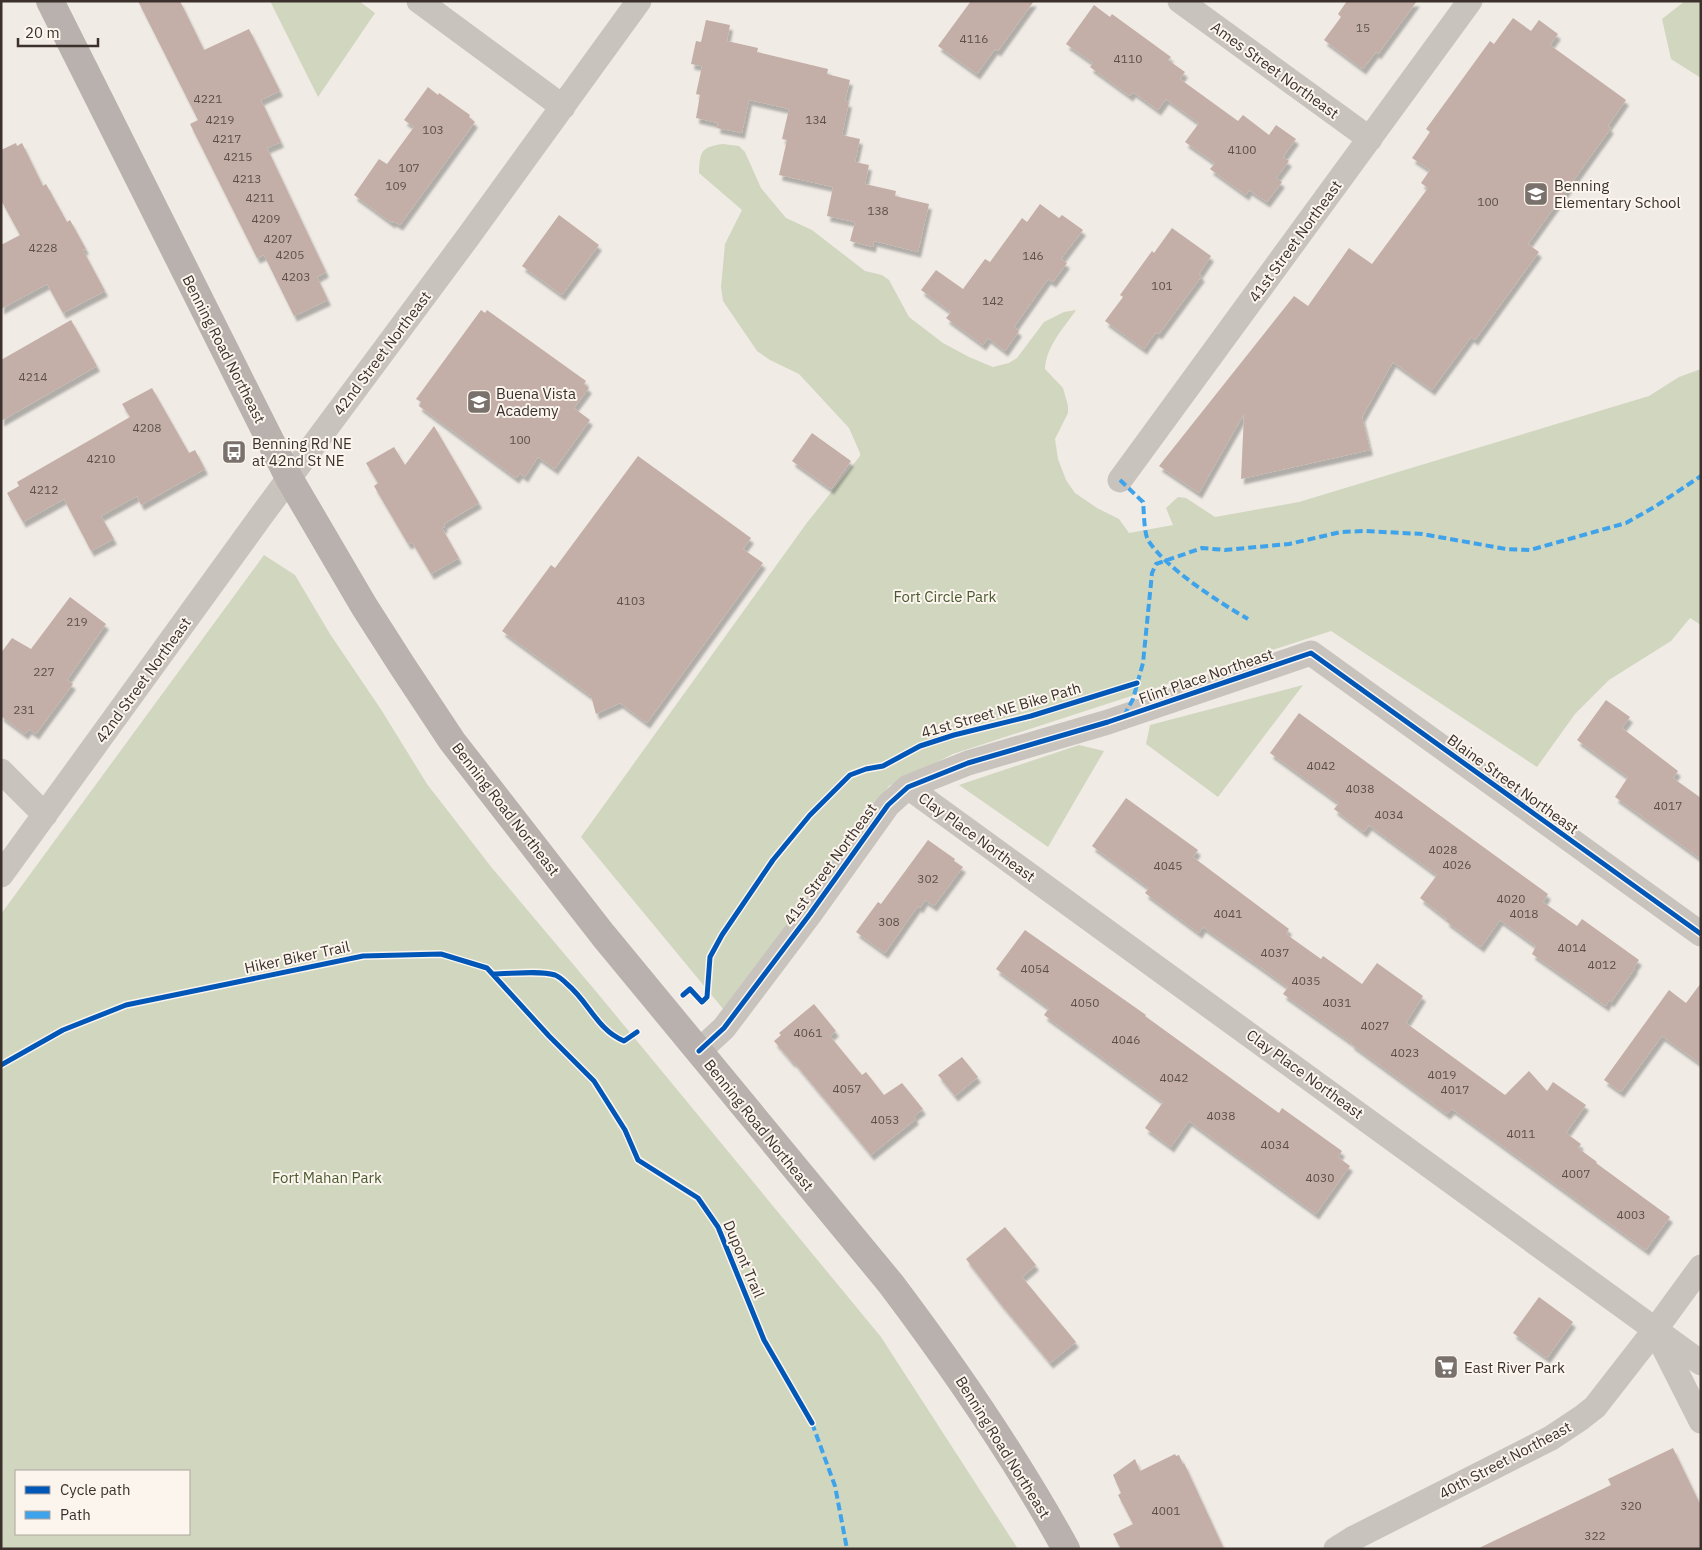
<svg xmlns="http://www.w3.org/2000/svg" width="1702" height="1550" viewBox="0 0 1702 1550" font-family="'IBM Plex Sans',sans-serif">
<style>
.green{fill:#d1d6bf;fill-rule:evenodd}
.building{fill:#c3afa7;filter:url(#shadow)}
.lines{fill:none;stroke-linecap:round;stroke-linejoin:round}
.street{stroke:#c9c3be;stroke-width:25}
.primary{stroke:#b8b1ad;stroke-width:28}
.quiet{stroke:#3fa3eb;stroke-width:4;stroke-dasharray:8 4;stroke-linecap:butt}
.cycleway-casing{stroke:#fbf5ee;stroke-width:8}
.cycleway{stroke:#0057b8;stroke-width:5}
.labels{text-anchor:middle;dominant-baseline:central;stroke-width:4;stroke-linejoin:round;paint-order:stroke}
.number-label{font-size:12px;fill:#5d504a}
.street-label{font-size:15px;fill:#3b302b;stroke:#fbf5ee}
.poi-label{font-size:15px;fill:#3b302b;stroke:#fbf5ee;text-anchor:start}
.park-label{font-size:15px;fill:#4a5a2e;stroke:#fbf5ee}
</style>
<defs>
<filter id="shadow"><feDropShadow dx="3" dy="5.5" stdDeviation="1" flood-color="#0004"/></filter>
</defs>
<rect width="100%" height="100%" fill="#f0ebe5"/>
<!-- green -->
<path class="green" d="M 270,1 L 359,1 L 375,13 L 318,97 Z
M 1685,1 L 1701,1 L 1701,78 L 1671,59 L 1662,19 Z
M 723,144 L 739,146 L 745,152 L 761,188 L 786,218 L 812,230 L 865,271 L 882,275 L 889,280 L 909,317 L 943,343 L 969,357 L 993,367 L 1009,363 L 1017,358 L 1044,322 L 1064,312 L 1076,310 C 1064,328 1046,346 1045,369 L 1063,388 L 1068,406 L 1068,413 L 1055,439 L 1058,459 L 1066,480 L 1075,493 L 1097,508 L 1119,519 L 1129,533 L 1173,525 L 1166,508 L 1178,497 L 1186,498 L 1215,517 L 1299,502 L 1649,396 L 1679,377 L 1701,369 L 1701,625 L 1690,618 L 1671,641 L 1609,680 L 1575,714 L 1537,767 L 1331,631 L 953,754 L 889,786 L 724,1010 L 581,837 L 806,524 L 860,456 L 860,453 L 849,428 L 799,374 L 770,360 L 757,351 L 723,301 L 721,287 L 725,244 L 742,210 L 699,173 C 700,151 701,147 723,144 Z
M 264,555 L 295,575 L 330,634 L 382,711 L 427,784 L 492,868 L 599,995 L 881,1337 L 1018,1549 L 1,1549 L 1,914 ZM 189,1471 L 189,1534 L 16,1534 L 16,1471 Z
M 1303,685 L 1218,797 L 1146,744 L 1150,725 Z
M 1079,745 L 1104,751 L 1048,847 L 959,785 Z"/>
<!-- building -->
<path class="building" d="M 138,1 L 180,1 L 204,50 L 249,29 L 280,91 L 261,100 L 281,142 L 267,148 L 326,272 L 317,277 L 328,300 L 294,316 L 264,255 L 257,258 L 190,124 L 198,120 Z
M 971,1 L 1034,1 L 998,51 L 995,49 L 977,74 L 938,46 Z
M 1347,1 L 1417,1 L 1378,54 L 1376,52 L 1363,69 L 1324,40 L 1341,17 L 1338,14 Z
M 1094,5 L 1110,17 L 1112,14 L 1171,57 L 1168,60 L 1185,72 L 1180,79 L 1238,121 L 1243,115 L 1269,135 L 1276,125 L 1296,139 L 1283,157 L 1289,161 L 1276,178 L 1282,182 L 1267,202 L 1249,190 L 1246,195 L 1210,169 L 1215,163 L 1185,142 L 1199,123 L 1166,99 L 1158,110 L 1133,92 L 1130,96 L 1090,67 L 1093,63 L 1066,44 Z
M 1513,18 L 1531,31 L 1539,20 L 1558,34 L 1550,45 L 1626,100 L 1608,126 L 1611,128 L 1528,244 L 1539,252 L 1475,340 L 1471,337 L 1432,390 L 1393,362 L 1362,417 L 1370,450 L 1241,479 L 1244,414 L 1199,493 L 1159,466 L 1294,296 L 1308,306 L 1349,248 L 1372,264 L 1428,188 L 1421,183 L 1430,170 L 1412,158 L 1430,132 L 1426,129 L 1490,41 L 1494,44 Z
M 706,20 L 730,25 L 727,41 L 758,48 L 757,52 L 828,69 L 827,74 L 850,80 L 845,101 L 849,102 L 842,135 L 860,139 L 855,162 L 869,165 L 865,184 L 896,191 L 895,196 L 929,204 L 918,252 L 874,241 L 873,247 L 850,241 L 855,222 L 827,216 L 833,187 L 779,175 L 787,140 L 782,139 L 789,109 L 749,100 L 742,133 L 717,128 L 718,123 L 696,118 L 700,95 L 696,94 L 702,66 L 691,64 L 696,41 L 701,42 Z
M 428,87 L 438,95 L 439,93 L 470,115 L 469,117 L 475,122 L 400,225 L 393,221 L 392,223 L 354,195 L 379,159 L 387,164 L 414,127 L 404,120 Z
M 16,143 L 17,146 L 22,143 L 43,186 L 46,184 L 67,222 L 70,220 L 86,249 L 83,250 L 105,291 L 63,313 L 47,284 L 1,309 L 1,245 L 20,235 L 1,200 L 1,150 Z
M 1040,204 L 1059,218 L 1062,215 L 1083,230 L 1061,259 L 1067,263 L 1053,282 L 1048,279 L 1014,327 L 1019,331 L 1005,351 L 988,338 L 983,345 L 946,318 L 951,312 L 921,290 L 936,270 L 963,289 L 985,259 L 990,262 L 1022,218 L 1027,222 Z
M 559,215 L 599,245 L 562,295 L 522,266 Z
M 1172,228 L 1211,256 L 1199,274 L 1202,276 L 1159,334 L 1156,332 L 1144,349 L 1105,321 L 1123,297 L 1120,295 L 1152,251 L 1154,253 Z
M 481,310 L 485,313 L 487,310 L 586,381 L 584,384 L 589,388 L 574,408 L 590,420 L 555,469 L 538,457 L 525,477 L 520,473 L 516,478 L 419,406 L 421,402 L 416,399 Z
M 71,320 L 97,366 L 1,421 L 1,360 Z
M 152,388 L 189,453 L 195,450 L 205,469 L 141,505 L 137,496 L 101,516 L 114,539 L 91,551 L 64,499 L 23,522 L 7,493 L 19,486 L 17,482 L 130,417 L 122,404 Z
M 434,426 L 479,503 L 444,524 L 445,527 L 442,528 L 459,558 L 431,574 L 412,542 L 408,544 L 374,486 L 378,483 L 366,463 L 394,447 L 405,465 Z
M 812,433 L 851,461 L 831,489 L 792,461 Z
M 638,456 L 751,538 L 743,549 L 763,563 L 647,723 L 620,703 L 596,714 L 591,696 L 502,631 L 551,565 L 555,568 Z
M 70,597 L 106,624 L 67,680 L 73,684 L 36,734 L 29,729 L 25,734 L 1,716 L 1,653 L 12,638 L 31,649 Z
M 1606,700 L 1630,717 L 1622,728 L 1678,771 L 1673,778 L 1701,798 L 1701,859 L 1615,797 L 1628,777 L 1577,740 Z
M 1299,713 L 1548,894 L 1543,902 L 1577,926 L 1582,919 L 1639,960 L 1634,967 L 1635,968 L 1611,1002 L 1609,1000 L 1606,1006 L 1532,954 L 1536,946 L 1500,920 L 1481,947 L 1446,921 L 1447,919 L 1420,898 L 1437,875 L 1369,825 L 1364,832 L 1334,809 L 1339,803 L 1270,753 Z
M 1126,798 L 1198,850 L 1193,857 L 1289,929 L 1286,934 L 1321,959 L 1323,956 L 1362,984 L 1377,963 L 1423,996 L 1406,1023 L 1505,1095 L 1529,1071 L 1547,1091 L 1553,1082 L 1586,1105 L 1566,1133 L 1581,1144 L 1578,1148 L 1597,1162 L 1596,1163 L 1670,1217 L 1646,1250 L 1452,1109 L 1447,1114 L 1351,1044 L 1352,1043 L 1283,994 L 1288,987 L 1253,962 L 1203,927 L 1199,933 L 1145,893 L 1149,888 L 1092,846 Z
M 928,840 L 955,859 L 954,861 L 963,867 L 934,906 L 925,900 L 920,908 L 918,906 L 885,953 L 856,932 L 878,902 L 881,904 Z
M 1025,930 L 1146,1015 L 1145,1016 L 1279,1113 L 1282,1108 L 1342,1151 L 1338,1157 L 1350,1166 L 1316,1214 L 1189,1121 L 1171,1147 L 1145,1128 L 1163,1102 L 1044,1015 L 1049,1008 L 996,969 Z
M 1701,983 L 1701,1064 L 1662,1036 L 1621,1092 L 1604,1080 L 1669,990 L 1686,1003 Z
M 814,1004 L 836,1031 L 830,1036 L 862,1075 L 866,1072 L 884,1095 L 902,1083 L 923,1109 L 914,1116 L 916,1119 L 871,1155 L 793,1061 L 792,1062 L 774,1041 L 781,1035 L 779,1033 Z
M 962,1057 L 978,1077 L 955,1096 L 938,1075 Z
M 1005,1227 L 1036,1265 L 1022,1277 L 1076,1342 L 1050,1363 L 1000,1303 L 966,1259 Z
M 1539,1297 L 1573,1322 L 1547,1358 L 1513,1333 Z
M 1673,1448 L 1701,1506 L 1701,1549 L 1477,1549 L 1611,1485 L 1608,1479 Z
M 1175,1454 L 1176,1456 L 1179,1455 L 1183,1464 L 1184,1463 L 1224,1549 L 1121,1549 L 1113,1534 L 1133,1524 L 1118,1495 L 1121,1493 L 1113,1475 L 1135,1459 L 1140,1471 Z"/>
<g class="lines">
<!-- street -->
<path class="street" d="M 419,1 L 563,107
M 1180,1 L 1370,139
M 1120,480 L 1470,1
M 1,771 L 45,815
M 908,787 L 1701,1363
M 1,875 L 261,516 L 468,237 L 639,1
M 699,1051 L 724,1028 L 810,914 L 888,805 L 908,787 L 968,763 L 1108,722 L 1311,653 L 1701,934
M 1657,1334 L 1701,1421
M 1336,1549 L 1352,1539 L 1551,1438 L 1581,1418 L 1595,1407 L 1655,1330 L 1701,1267"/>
<!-- primary -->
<path class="primary" d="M 50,1 L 289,478 L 364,606 L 403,667 L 452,741 L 603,935 L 891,1284 C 955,1369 1015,1456 1066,1549"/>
<!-- quiet -->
<path class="quiet" d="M 1120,480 L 1143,502 C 1144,511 1144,533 1148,540 C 1164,567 1220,603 1248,619
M 1124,716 L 1133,699 L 1143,663 L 1152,573 L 1156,564 L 1202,548 L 1225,550 L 1289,544 L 1341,532 L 1365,531 L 1422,534 L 1506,549 L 1530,550 L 1626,523 L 1656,506 L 1701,476
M 812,1423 L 835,1486 L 847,1549"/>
<defs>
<path id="cycleway" d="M 493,974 C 511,974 538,970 555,975 C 560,977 564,981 567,984 C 589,1002 597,1030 624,1041 L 637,1032
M 683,995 L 690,989 L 702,1002 L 707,997 L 710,957 L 722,935 L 773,860 L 810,815 L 850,775 L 866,769 L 883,766 L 920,746 L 954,735 L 1031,716 L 1137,683
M 699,1051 L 724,1028 L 810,914 L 888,805 L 908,787 L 968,763 L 1108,722 L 1311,653 L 1701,934
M 1,1065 L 63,1030 L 126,1005 L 363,956 L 441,954 L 487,968 L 549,1036 L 594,1081 L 625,1130 L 638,1160 L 698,1198 L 718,1227 L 764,1340 L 812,1423"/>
</defs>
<!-- cycleway casing -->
<use href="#cycleway" class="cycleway-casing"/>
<!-- cycleway -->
<use href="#cycleway" class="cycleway"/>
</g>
<!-- icons -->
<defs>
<symbol id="school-square" viewBox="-11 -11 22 22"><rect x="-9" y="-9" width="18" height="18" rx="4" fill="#7a716c" stroke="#fbf5ee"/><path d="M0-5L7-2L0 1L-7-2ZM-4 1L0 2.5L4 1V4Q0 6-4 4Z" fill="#fff"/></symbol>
<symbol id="bus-square" viewBox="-11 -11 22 22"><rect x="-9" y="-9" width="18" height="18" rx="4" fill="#7a716c" stroke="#fbf5ee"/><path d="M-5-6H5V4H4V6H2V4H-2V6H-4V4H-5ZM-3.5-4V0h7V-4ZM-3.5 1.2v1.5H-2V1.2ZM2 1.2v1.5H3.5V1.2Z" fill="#fff"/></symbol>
<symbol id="supermarket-square" viewBox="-11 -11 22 22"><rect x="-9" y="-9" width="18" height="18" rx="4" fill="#7a716c" stroke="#fbf5ee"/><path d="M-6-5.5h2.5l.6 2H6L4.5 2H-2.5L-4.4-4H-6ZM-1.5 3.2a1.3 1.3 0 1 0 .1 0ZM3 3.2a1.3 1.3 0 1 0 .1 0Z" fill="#fff"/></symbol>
</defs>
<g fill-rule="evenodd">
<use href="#school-square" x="1522" y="180" width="28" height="28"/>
<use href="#school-square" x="465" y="388" width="28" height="28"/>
<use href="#bus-square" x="220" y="438" width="28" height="28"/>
<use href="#supermarket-square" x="1432" y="1353" width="28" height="28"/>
</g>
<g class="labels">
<!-- number labels -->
<g class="number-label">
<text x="1363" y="27">15</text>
<text x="974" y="38">4116</text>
<text x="1128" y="58">4110</text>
<text x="208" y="98">4221</text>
<text x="220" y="119">4219</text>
<text x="816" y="119">134</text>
<text x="433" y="129">103</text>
<text x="227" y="138">4217</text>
<text x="1242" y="149">4100</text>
<text x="238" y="156">4215</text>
<text x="409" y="167">107</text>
<text x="247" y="178">4213</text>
<text x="396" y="185">109</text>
<text x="260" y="197">4211</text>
<text x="1488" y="201">100</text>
<text x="878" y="210">138</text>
<text x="266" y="218">4209</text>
<text x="278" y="238">4207</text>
<text x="43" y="247">4228</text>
<text x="290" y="254">4205</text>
<text x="1033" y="255">146</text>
<text x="296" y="276">4203</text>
<text x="1162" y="285">101</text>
<text x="993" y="300">142</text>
<text x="33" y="376">4214</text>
<text x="147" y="427">4208</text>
<text x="520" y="439">100</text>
<text x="101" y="458">4210</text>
<text x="44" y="489">4212</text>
<text x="631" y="600">4103</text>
<text x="77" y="621">219</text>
<text x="44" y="671">227</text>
<text x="24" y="709">231</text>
<text x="1321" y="765">4042</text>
<text x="1360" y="788">4038</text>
<text x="1668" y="805">4017</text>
<text x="1389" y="814">4034</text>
<text x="1443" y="849">4028</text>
<text x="1457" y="864">4026</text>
<text x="1168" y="865">4045</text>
<text x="928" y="878">302</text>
<text x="1511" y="898">4020</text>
<text x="1228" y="913">4041</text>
<text x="1524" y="913">4018</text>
<text x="889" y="921">308</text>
<text x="1572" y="947">4014</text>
<text x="1275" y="952">4037</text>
<text x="1602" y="964">4012</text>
<text x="1035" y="968">4054</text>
<text x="1306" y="980">4035</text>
<text x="1085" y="1002">4050</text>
<text x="1337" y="1002">4031</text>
<text x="1375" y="1025">4027</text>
<text x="808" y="1032">4061</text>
<text x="1126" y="1039">4046</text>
<text x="1405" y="1052">4023</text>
<text x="1442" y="1074">4019</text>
<text x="1174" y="1077">4042</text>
<text x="847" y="1088">4057</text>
<text x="1455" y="1089">4017</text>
<text x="1221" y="1115">4038</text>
<text x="885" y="1119">4053</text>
<text x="1521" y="1133">4011</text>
<text x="1275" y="1144">4034</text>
<text x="1576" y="1173">4007</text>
<text x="1320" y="1177">4030</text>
<text x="1631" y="1214">4003</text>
<text x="1631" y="1505">320</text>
<text x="1166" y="1510">4001</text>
<text x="1595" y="1535">322</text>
</g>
<!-- street labels -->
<g class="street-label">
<text transform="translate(1275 70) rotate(36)">Ames Street Northeast</text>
<text transform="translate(1295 241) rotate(-54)">41st Street Northeast</text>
<text transform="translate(224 349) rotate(63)">Benning Road Northeast</text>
<text transform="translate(382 353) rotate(-53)">42nd Street Northeast</text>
<text transform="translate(1206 676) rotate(-19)">Flint Place Northeast</text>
<text transform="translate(143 680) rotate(-54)">42nd Street Northeast</text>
<text transform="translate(1001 710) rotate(-16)">41st Street NE Bike Path</text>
<text transform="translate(1513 784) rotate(36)">Blaine Street Northeast</text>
<text transform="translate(506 809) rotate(52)">Benning Road Northeast</text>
<text transform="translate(977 837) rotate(36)">Clay Place Northeast</text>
<text transform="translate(830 864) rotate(-54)">41st Street Northeast</text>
<text transform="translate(297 957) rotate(-12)">Hiker Biker Trail</text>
<text transform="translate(1305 1074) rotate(36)">Clay Place Northeast</text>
<text transform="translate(759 1125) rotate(51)">Benning Road Northeast</text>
<text transform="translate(744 1259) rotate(67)">Dupont Trail</text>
<text transform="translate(1003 1447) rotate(58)">Benning Road Northeast</text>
<text transform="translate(1505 1460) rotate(-28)">40th Street Northeast</text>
</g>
<!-- poi labels -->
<g class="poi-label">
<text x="1554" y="185">Benning<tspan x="1554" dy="17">Elementary School</tspan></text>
<text x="496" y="393">Buena Vista<tspan x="496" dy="17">Academy</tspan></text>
<text x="252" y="443">Benning Rd NE<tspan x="252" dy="17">at 42nd St NE</tspan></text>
<text x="1464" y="1367">East River Park</text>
</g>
<!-- park labels -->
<g class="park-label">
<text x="945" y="596">Fort Circle Park</text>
<text x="327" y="1177">Fort Mahan Park</text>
</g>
</g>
<!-- border -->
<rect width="1702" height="1550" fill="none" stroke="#3b302b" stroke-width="5"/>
<!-- legend -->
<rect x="15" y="1470" width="175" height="65" fill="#fbf5ee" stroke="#aea6a0"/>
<rect x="25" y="1486" width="25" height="8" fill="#0057b8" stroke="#aea6a0"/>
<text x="60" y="1495" font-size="15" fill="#3b302b">Cycle path</text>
<rect x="25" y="1511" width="25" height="8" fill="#3fa3eb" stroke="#aea6a0"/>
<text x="60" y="1520" font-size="15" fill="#3b302b">Path</text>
<!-- scale -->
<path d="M18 38v8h80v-8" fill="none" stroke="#3b302b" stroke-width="2.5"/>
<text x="25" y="38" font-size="15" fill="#3b302b" stroke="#fbf5ee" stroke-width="4" paint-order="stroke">20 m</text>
</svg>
